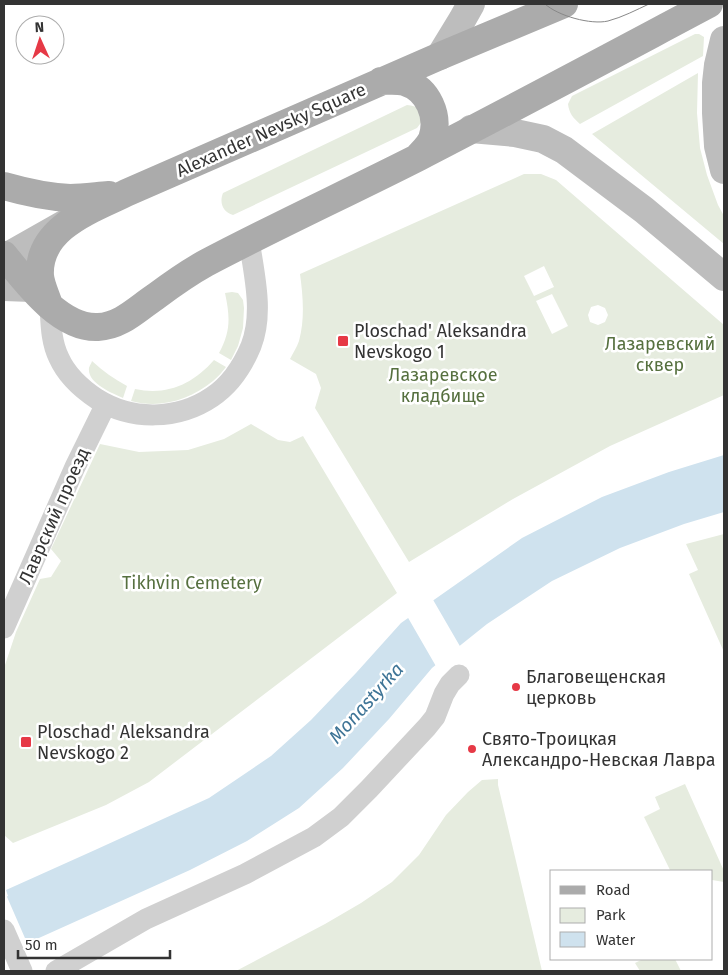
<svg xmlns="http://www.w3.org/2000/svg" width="728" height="975" viewBox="0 0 728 975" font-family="'Fira Sans',sans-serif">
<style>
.green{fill:#e6ecdf;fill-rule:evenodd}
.water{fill:#cfe2ee}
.pier{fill:#fff}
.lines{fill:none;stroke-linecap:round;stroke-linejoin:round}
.street{stroke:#d0d0d0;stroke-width:21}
.secondary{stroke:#bdbdbd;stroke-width:28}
.primary{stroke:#ababab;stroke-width:28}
.tram{stroke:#888;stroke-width:1}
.poi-dot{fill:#e63946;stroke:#fff;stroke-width:2}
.labels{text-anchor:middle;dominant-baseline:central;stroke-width:5;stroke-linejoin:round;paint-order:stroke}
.street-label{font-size:18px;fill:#333;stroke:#fff}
.poi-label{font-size:18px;fill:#333;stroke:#fff;text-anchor:start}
.park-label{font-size:18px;fill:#56703f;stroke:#fff}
.water-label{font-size:19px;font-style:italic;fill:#3f7597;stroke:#fff}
</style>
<rect width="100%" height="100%" fill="#fff"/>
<!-- green -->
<path class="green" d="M 695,34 L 699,34 L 704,37 L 703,56 L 580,124 C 573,118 569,113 568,104 L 572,96 Z
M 698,73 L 697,113 L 700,148 L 707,175 L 718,205 L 724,216 L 724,244 L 592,134 Z
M 407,105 C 418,106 421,109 423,120 L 417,128 L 233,215 C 223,212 219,203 223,193 Z
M 524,174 L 541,174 L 556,180 L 724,325 L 724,395 L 610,446 L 513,499 L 409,562 L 315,408 L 321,388 L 316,374 L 290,359 C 293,353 297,347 299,341 C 305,319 303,296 300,274 ZM 544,266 L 554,287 L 534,296 L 524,276 ZM 552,294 L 568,326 L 552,334 L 536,301 ZM 598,305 L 605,308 L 608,315 L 605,322 L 598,325 L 590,322 L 588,315 L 591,307 Z
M 232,292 L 238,293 L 243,300 L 244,308 L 243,328 L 238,346 L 231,360 L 219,353 C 231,331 230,317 225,293 Z
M 214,360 L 226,367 C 222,372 218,377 213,381 C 190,400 160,409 131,401 L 135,389 C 167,396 193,384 214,360 Z
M 92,361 C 103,371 114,379 127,386 L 123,398 C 112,393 87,383 89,368 C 89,367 92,362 92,361 Z
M 251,424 L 278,440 L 290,442 L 303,436 L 397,593 L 149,782 L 106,805 L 13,843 L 4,835 L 4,668 L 16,632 L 40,579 L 51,577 L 61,561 L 51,549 L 100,444 L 139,452 L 188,450 L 224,439 Z
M 724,534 L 724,652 L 689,574 L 698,570 L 686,544 Z
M 498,779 L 498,785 L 542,971 L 236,971 L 325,924 L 361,903 L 392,882 L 419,855 L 446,815 L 468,792 L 482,780 Z
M 685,784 L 724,871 L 724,882 L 712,880 L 712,871 L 675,871 L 670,870 L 644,817 L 660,809 L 655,797 Z
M 643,959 L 675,959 L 681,971 L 640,971 L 635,963 Z"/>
<!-- water -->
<path class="water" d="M 724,455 L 724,512 L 684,524 L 620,548 L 552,581 L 487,624 L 432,668 L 389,719 L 343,768 L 299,808 L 247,841 L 190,870 L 30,942 L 4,950 L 4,898 L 8,896 L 6,890 L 95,850 L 209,798 L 271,756 L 311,720 L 356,673 L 401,623 L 522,538 L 602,497 L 669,472 Z"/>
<!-- pier -->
<path class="pier" d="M 432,598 L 461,648 L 437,668 L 407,616 Z
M 4,890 L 28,945 L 4,953 L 4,895 L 5,895 Z"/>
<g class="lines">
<!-- street -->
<path class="street" d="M 50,306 C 51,324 51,342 59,358 C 67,376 82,389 97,399 C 132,421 178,420 212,397 C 230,385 243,365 251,346 C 264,313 254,274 249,240
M 4,628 L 75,467 L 106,404
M 4,930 L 22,971
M 56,971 L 146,919 L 245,874 L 314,837 L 341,817 L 369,789 L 427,727 L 435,717 L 444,694 L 450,684 L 459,675"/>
<!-- secondary -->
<path class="secondary" d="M 724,40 L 718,65 L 716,83 L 716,113 L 718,146 L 724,170
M 440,56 L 462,20 L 471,4
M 471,129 L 515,133 L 543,139 L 564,150 L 644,210 L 724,277
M 4,258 L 66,223
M 4,287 L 32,288"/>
<!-- primary -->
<path class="primary" d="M 381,81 C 389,81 397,80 405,82 C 428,89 440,116 432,139 C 429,146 423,151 418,157
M 4,186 C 25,192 47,197 70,198 C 83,198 96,196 109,195
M 4,255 C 26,282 60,329 98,327 C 121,326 137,309 155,297 C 171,285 188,273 206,263 C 276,226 348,193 419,157 C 516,107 613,55 709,4
M 49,305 C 46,295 41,286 40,276 C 37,228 91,210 126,193 L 440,56 L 564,4"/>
<!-- tram -->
<path class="tram" d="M 545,4 C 558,16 591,25 608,21 C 623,17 636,10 649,4
M 596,4 L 608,4"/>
</g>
<!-- markers -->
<g class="poi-dot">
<rect x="337" y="335" width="12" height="12" rx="2.5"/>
<circle cx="516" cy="687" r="5"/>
<rect x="20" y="736" width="12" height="12" rx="2.5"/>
<circle cx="472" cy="749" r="5"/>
</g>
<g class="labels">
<!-- street labels -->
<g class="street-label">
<text transform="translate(271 130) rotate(-24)">Alexander Nevsky Square</text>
<text transform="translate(54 516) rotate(-66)">Лаврский проезд</text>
</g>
<!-- poi labels -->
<g class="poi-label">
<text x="354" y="331">Ploschad' Aleksandra<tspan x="354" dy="21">Nevskogo 1</tspan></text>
<text x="526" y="677">Благовещенская<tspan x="526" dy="21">церковь</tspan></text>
<text x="37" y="732">Ploschad' Aleksandra<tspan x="37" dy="21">Nevskogo 2</tspan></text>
<text x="482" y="739">Свято-Троицкая<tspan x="482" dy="21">Александро-Невская Лавра</tspan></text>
</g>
<!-- park labels -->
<g class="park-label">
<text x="660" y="344">Лазаревский<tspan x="660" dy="21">сквер</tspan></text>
<text x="443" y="375">Лазаревское<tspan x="443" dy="21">кладбище</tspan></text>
<text x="192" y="583">Tikhvin Cemetery</text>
</g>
<!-- water labels -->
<g class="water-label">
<text transform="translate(366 703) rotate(-48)">Monastyrka</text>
</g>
</g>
<!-- border -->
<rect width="728" height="975" fill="none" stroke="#333333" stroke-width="10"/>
<!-- legend -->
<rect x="550" y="870" width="162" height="90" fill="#ffffff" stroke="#adadad"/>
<rect x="560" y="886" width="25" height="8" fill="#ababab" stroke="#adadad"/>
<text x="596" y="895" font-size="15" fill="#333333">Road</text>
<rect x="560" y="908" width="25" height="15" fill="#e6ecdf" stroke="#adadad"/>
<text x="596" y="920" font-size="15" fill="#333333">Park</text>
<rect x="560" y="932" width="25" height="15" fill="#cfe2ee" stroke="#adadad"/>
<text x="596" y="945" font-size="15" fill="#333333">Water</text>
<!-- north arrow -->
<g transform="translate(40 40) rotate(357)"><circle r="24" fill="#ffffff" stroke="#adadad"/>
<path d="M0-4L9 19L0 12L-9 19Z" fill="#e63946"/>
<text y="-8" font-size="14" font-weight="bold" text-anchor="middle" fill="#333333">N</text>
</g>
<!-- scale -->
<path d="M18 950v8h152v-8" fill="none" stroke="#333333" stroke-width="2.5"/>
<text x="25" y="950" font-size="15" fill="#333333" stroke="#ffffff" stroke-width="4" paint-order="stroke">50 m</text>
</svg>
